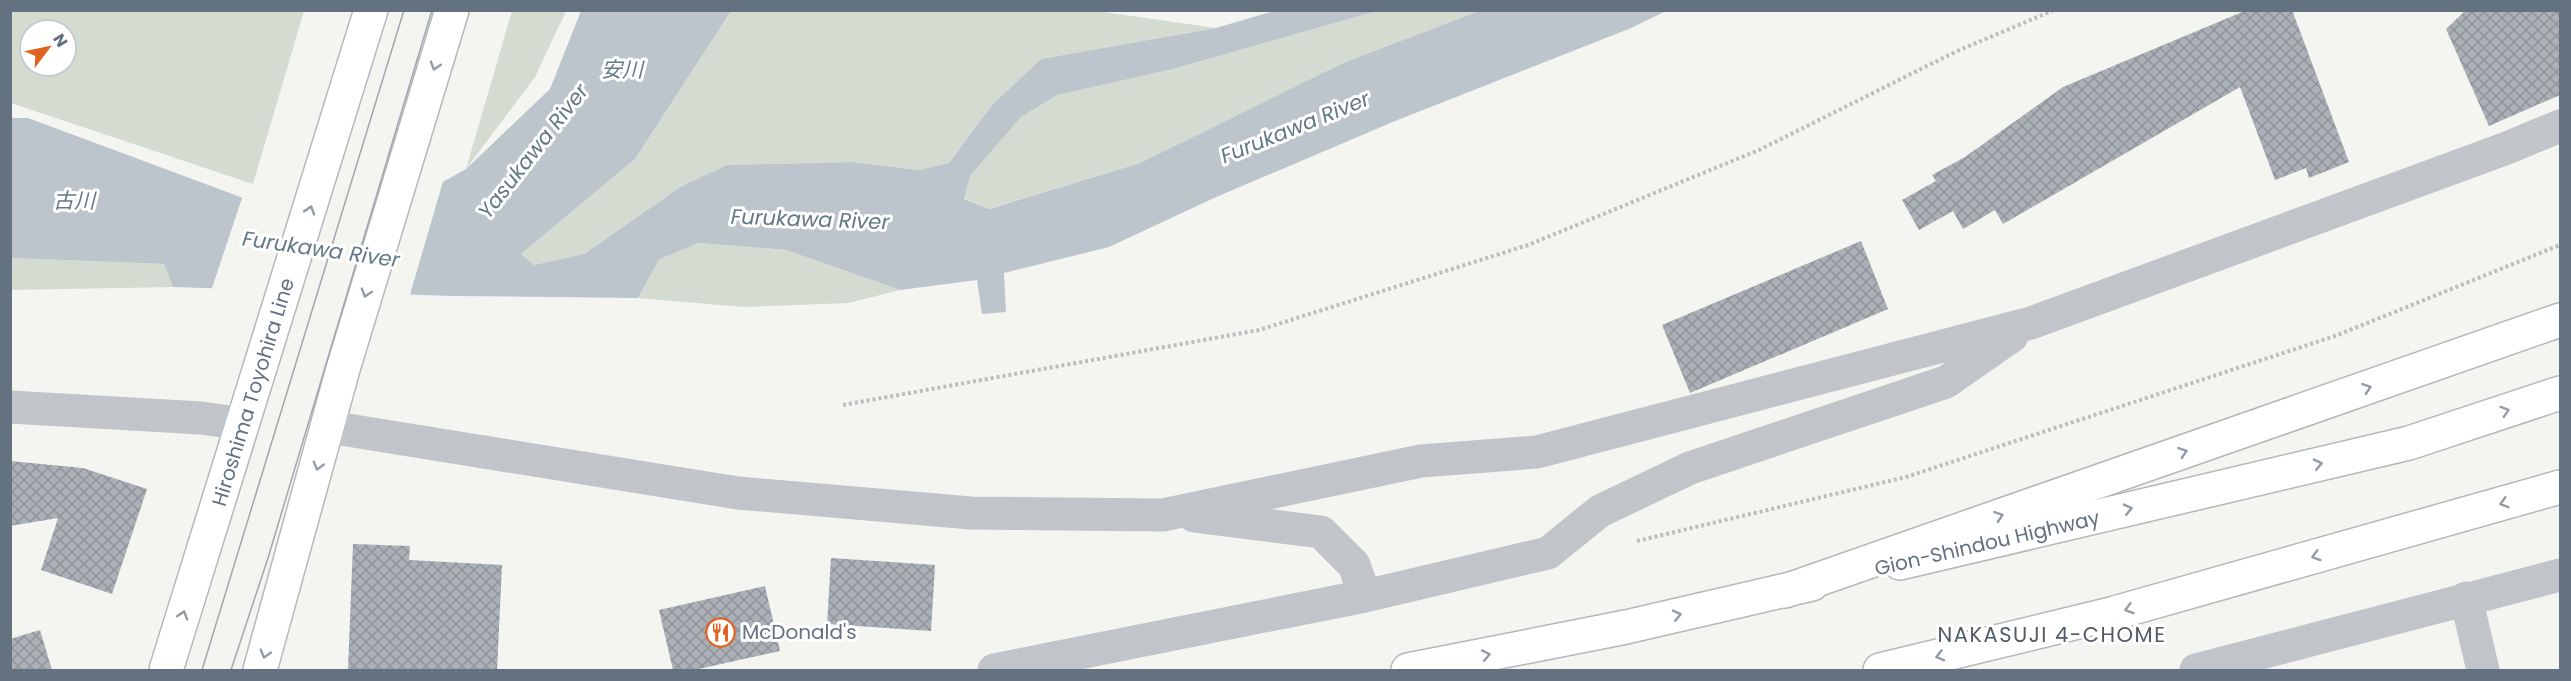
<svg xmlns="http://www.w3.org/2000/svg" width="2571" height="681" viewBox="0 0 2571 681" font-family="Poppins,'Noto Sans JP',sans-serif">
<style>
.green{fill:#d4dbd1;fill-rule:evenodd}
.water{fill:#bcc5cc}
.pier{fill:#f4f4f0}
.building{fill:url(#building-cross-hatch)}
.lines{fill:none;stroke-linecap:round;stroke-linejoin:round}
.primary-casing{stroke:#b4b8bc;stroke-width:36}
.trunk-casing{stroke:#b4b7ba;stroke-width:36}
.motorway-casing{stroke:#b4b7ba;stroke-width:36}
.path{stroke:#bbbdbf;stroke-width:4;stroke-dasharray:3 3;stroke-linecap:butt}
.minor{stroke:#c1c4c8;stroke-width:33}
.tertiary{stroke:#c1c4c8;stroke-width:33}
.primary{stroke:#fff;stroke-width:33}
.trunk{stroke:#fff;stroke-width:33}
.motorway{stroke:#fff;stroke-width:33}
.tram{stroke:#a2a7ad;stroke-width:1.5}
.oneway{stroke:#929ca7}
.labels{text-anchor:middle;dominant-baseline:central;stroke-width:6;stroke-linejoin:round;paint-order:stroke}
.street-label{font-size:20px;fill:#637181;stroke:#fff}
.poi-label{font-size:20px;fill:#637181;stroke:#fff;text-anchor:start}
.water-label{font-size:21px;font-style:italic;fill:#637985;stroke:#fff}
.neighbourhood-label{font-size:21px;letter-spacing:1.5px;fill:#515b66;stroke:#fff}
</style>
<defs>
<pattern id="building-cross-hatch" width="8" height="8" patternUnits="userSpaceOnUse" patternTransform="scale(1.5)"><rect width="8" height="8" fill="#aab0b6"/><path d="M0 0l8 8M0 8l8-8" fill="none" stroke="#8e9499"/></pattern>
</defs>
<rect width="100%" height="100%" fill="#f4f4f0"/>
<!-- green -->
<path class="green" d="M 1089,10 L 1216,28 L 1041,59 L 992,105 L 949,163 L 919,170 L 852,162 L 727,165 L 682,186 L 584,254 L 534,265 L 521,254 L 635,159 L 731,11 Z
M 10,11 L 304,11 L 253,184 L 11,103 ZM 30,30 L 66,30 L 66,66 L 30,66 Z
M 512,11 L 566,11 L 535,77 L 466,169 Z
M 1377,11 L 1479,11 L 1343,63 L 1140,163 L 988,209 L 964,198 L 970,176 L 1021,117 L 1057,95 L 1169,70 Z
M 699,243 L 786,250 L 900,290 L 849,303 L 744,307 L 638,298 L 658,259 Z
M 11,258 L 164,264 L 173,287 L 11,290 Z"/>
<!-- water -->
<path class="water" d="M 581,11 L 731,11 L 635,159 L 521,254 L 534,265 L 584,254 L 682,186 L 727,165 L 852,162 L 919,170 L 949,163 L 992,105 L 1041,59 L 1216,28 L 1274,11 L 1377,11 L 1169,70 L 1057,95 L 1021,117 L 970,176 L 964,199 L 989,209 L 1140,163 L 1343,63 L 1479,11 L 1666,11 L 1631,28 L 1395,121 L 1214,198 L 1109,247 L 1004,273 L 1006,312 L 982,314 L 977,280 L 900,290 L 786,250 L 699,243 L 659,259 L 638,298 L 453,296 L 173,287 L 164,264 L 11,258 L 10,118 L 28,118 L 308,222 L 380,217 L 466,169 L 550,89 Z"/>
<!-- pier -->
<path class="pier" d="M 444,178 L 409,298 L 211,291 L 243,195 L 309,219 L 379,215 Z"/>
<!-- building -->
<path class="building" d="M 2247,10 L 2292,10 L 2349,162 L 2309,178 L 2306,168 L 2275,180 L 2240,87 L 2003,224 L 1995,210 L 1963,229 L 1953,211 L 1919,230 L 1902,200 L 1936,181 L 1932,175 L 1965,157 L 2063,87 Z
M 2466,10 L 2560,10 L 2560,95 L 2489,126 L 2446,29 Z
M 1861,241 L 1888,309 L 1690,393 L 1662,325 Z
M 10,461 L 83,468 L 147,489 L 112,594 L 41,570 L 58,518 L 10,526 Z
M 353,544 L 410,546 L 409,560 L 502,565 L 497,670 L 348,670 Z
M 831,558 L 935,565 L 931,631 L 827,624 Z
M 765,586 L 780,651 L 694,670 L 673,670 L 659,610 Z
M 40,630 L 52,670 L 10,670 L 10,639 Z"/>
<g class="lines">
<defs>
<path id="primary" d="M 166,670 L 371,10
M 260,670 L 343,369 L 452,10"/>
<path id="trunk" d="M 1900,563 L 2409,443 L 2560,393
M 1408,670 L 1626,627 L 1812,584
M 1880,670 L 2111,614 L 2560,487"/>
<path id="motorway" d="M 1785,591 L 2560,320"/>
</defs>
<!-- primary casing -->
<use href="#primary" class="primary-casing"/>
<!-- trunk casing -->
<use href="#trunk" class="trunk-casing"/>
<!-- motorway casing -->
<use href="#motorway" class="motorway-casing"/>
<!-- path -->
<path class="path" d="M 843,405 L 1259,330 L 1528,245 L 1759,150 L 1955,52 L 2054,10
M 1637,541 L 1906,477 L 2335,336 L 2560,245"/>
<!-- minor -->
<path class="minor" d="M 10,407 L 201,418 L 243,424
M 329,427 L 738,493 L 971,513 L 1163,515 L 1421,461 L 1537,452 L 2031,323 L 2507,148 L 2560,126
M 1194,516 L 1321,532 L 1354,565 L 1365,596
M 2466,598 L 2483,670
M 994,670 L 1365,596 L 1548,553 L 1600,511 L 1690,468 L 1946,382 L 2012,336"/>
<!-- tertiary -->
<path class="tertiary" d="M 2196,670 L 2560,575"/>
<!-- primary -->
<use href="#primary" class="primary"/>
<!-- trunk -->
<use href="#trunk" class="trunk"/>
<!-- motorway -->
<use href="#motorway" class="motorway"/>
<!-- tram -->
<path class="tram" d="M 202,670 L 404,10
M 231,670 L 268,558 L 432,10"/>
</g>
<!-- one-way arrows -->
<defs><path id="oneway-chevron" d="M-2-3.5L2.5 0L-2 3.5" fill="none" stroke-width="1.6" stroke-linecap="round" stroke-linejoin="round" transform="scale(1.5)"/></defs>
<g class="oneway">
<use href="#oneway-chevron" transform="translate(435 66) rotate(107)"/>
<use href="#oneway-chevron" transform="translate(310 210) rotate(-73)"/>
<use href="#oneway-chevron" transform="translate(366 293) rotate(107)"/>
<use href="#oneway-chevron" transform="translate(2367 388) rotate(-19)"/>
<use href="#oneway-chevron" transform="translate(2505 411) rotate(-18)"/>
<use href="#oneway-chevron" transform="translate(2183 452) rotate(-19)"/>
<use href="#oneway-chevron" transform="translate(2318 464) rotate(-13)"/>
<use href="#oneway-chevron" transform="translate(318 466) rotate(106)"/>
<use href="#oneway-chevron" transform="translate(2504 503) rotate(164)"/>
<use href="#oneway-chevron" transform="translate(2128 509) rotate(-13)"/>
<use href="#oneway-chevron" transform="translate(1999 516) rotate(-19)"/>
<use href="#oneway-chevron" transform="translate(2316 556) rotate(164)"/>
<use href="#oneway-chevron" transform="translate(2129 609) rotate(164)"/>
<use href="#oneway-chevron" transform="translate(183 615) rotate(-73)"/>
<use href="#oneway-chevron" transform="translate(1677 615) rotate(-13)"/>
<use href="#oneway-chevron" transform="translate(265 654) rotate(106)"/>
<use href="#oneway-chevron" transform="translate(1486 655) rotate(-11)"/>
<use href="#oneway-chevron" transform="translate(1940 656) rotate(166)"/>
</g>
<!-- icons -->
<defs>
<symbol id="restaurant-ring" viewBox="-11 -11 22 22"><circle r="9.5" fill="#fff" stroke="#e16323" stroke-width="1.5"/><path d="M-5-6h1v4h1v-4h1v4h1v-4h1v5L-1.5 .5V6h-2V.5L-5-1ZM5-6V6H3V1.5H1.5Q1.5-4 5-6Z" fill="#e16323"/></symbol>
</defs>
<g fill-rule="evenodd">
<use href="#restaurant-ring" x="704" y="616" width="33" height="33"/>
</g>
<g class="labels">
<!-- street labels -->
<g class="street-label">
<text transform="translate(253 392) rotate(-73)">Hiroshima Toyohira Line</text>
<text transform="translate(1987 543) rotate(-13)">Gion-Shindou Highway</text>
</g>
<!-- poi labels -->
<g class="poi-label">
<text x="742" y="632">McDonald's</text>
</g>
<!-- water labels -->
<g class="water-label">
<text x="622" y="69">安川</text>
<text transform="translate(1295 127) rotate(-22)">Furukawa River</text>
<text transform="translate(533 151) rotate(-52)">Yasukawa River</text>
<text x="74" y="200">古川</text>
<text transform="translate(810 219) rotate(2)">Furukawa River</text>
<text transform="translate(321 249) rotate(8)">Furukawa River</text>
</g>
<!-- neighbourhood labels -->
<g class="neighbourhood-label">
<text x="2052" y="634">NAKASUJI 4-CHOME</text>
</g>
</g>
<!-- border -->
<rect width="2571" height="681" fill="none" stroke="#637181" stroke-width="24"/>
<!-- north arrow -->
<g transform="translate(48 48) rotate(58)"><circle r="28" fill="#ffffff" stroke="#c1c6cd" stroke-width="1.5"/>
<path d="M0-4.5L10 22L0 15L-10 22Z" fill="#e16323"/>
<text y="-9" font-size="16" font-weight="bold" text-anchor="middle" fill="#637181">N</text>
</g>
</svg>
